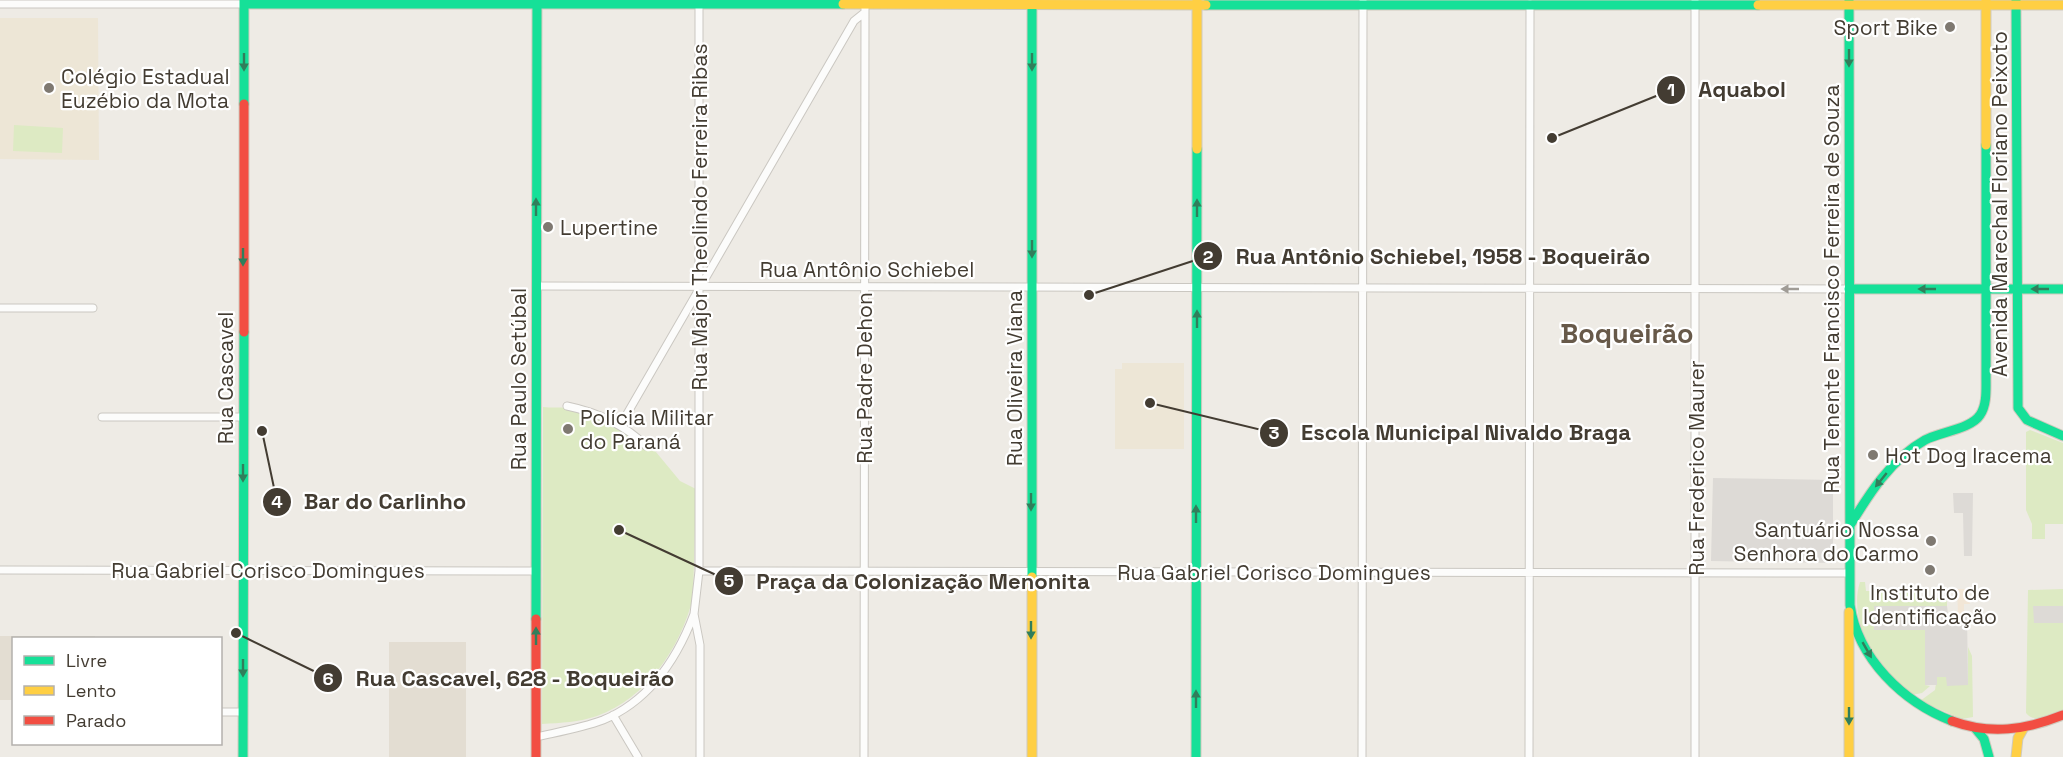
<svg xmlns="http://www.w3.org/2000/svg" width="2063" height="757" viewBox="0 0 2063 757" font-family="'Space Grotesk',sans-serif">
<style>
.residential{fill:#e3ddd2}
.commercial{fill:#f2e6d6}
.education{fill:#ede6d6}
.green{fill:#ddeac3}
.parking{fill:#dddad6}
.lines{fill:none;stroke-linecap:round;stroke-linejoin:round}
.street-casing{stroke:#cac7c1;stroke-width:9}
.fast-casing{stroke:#cfcabd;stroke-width:11}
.slow-casing{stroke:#cfcabd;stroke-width:11}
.jam-casing{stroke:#cfcabd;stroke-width:11}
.street{stroke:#fcfcfb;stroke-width:7}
.fast{stroke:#16e098;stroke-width:9}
.slow{stroke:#ffcf43;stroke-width:9}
.jam{stroke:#f24e42;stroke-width:9}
.oneway{fill:#317e5b}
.oneway2{fill:#a09c96}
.poi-dot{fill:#7f7971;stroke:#fff;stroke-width:2}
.labels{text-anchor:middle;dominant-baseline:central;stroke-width:4.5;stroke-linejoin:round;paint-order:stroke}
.poi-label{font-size:21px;fill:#433c32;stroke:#fff;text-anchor:start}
.street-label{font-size:21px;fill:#433c32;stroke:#fff}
.district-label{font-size:27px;font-weight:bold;fill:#675949;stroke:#fff}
.leader{fill:none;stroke:#433c32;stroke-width:2}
.callout-dot{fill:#433c32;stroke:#fff;stroke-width:2}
.mark-label{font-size:18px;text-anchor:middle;font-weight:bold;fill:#fff}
.callout-label{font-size:22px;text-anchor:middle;font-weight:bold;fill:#433c32;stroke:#fff;stroke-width:4.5;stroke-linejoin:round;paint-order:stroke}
</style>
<rect width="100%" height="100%" fill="#eeebe5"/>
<!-- residential -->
<path class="residential" d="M 0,636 L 95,636 L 95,638 L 14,638 L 13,700 L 0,700 Z
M 389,642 L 466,642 L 466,757 L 389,757 Z"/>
<!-- commercial -->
<path class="commercial" d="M 1957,589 L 1969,589 L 1970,604 L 1964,604 L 1964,614 L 1958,614 Z"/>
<!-- education -->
<path class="education" d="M 0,18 L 98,18 L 99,160 L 0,159 Z
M 1122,363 L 1184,363 L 1184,449 L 1115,449 L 1115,369 L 1122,369 Z"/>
<!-- green -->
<path class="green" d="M 14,125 L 63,128 L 62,153 L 13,151 Z
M 543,407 C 551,408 559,407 567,408 C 594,412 627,432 646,450 L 651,446 L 680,481 L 696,489 L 693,598 C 680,648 647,698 597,716 C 579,722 561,723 542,724 Z
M 2030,430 L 2063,443 L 2063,524 L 2045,524 L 2045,539 L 2032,539 L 2032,524 L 2026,510 L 2026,432 Z
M 1860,582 L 1865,582 L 1866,591 L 1916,591 L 1916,598 L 1947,598 L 1947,606 L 1874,607 L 1874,630 L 1925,629 L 1925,685 L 1930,686 L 1922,693 L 1912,695 C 1879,675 1847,622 1860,582 Z
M 2063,589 L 2063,606 L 2034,606 L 2034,623 L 2063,623 L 2063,710 C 2051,715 2036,725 2026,713 L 2028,590 Z
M 1968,647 L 1972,656 L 1973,717 L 1962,719 L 1920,701 L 1935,690 L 1937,677 L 1947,677 L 1968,685 Z"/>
<!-- parking -->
<path class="parking" d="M 1713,478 L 1833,480 L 1833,563 L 1711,561 Z
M 1953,493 L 1973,493 L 1972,556 L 1964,556 L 1963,513 L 1954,513 Z
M 1874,606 L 1947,606 L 1948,614 L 1967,614 L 1968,685 L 1947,686 L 1946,677 L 1937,677 L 1937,685 L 1925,685 L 1925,630 L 1874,630 Z
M 2033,606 L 2063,606 L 2063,623 L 2034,623 Z"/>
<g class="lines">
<defs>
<path id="street" d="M 1695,0 L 1695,757
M 699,2 L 699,571 L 694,614 L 700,645 L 700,757
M 0,4 L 244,4
M 536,286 L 1849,289
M 0,308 L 93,308
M 567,406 C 596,412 625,425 646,446
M 102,417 L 243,417
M 620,426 L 854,21 L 864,13
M 0,570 L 536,571
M 699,571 L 1849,573
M 220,712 L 243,712
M 613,715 L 638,757
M 536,737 C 558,732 582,728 603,720 C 649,701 677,659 694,614
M 864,757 L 865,0
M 1362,757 L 1363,0
M 1529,757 L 1530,4"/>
<path id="fast" d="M 1032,0 L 1032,577
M 1849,0 L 1850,605 C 1858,659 1903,702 1952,721
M 2016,0 L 2018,408 L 2027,420 L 2063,436
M 244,4 L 843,4
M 1206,5 L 1758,5
M 244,104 L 244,0
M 1849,289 L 2063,289
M 1849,527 C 1869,494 1891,459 1925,440 C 1940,432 1971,429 1980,415 C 1987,405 1986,390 1986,378 L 1986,145
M 536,619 L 537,0
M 1975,728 L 1984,739 L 1989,757
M 243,757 L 244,332
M 1196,757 L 1197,149"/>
<path id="slow" d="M 1986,0 L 1986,145
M 843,4 L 1206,5
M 1758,5 L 2063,5
M 1197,149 L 1197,0
M 1032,577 L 1032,757
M 1849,612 L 1849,757
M 2016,757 L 2018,738 L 2023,729"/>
<path id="jam" d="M 244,332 L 244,104
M 1952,721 C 1990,735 2026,730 2063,715
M 536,757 L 536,619"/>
</defs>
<!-- street casing -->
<use href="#street" class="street-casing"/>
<!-- fast casing -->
<use href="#fast" class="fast-casing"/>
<!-- slow casing -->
<use href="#slow" class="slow-casing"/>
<!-- jam casing -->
<use href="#jam" class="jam-casing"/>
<!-- street -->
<use href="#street" class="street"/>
<!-- fast -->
<use href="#fast" class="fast"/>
<!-- slow -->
<use href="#slow" class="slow"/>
<!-- jam -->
<use href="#jam" class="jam"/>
</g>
<!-- one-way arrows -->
<defs><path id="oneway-solid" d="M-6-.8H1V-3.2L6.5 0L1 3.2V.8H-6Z" transform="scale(1.5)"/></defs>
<g class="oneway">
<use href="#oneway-solid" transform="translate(1849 58) rotate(90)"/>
<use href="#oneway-solid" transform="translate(244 62) rotate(90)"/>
<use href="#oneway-solid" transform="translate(1032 62) rotate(90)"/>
<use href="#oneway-solid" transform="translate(536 207) rotate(-90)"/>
<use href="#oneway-solid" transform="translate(1197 208) rotate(-90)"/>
<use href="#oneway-solid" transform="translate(1032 249) rotate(90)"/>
<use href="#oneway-solid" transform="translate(243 257) rotate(90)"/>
<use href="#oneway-solid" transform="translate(1927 289) rotate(-180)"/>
<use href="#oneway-solid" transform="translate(2040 289) rotate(-180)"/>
<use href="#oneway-solid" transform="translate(1197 319) rotate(-90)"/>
<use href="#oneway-solid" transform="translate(243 473) rotate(90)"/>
<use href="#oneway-solid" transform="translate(1881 480) rotate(129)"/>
<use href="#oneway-solid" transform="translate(1031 502) rotate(90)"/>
<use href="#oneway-solid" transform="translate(1196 514) rotate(-90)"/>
<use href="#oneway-solid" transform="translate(1031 630) rotate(90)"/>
<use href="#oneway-solid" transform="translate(536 636) rotate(-90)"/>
<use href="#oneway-solid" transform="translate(1867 650) rotate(60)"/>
<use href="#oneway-solid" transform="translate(243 668) rotate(90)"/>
<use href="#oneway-solid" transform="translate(1196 699) rotate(-90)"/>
<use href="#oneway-solid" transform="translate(1849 716) rotate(90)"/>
</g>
<use class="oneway2" href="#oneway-solid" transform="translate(1790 289) rotate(-180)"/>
<!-- markers -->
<g class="poi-dot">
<circle cx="1950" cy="27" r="6"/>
<circle cx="49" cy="88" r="6"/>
<circle cx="548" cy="227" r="6"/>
<circle cx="568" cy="429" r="6"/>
<circle cx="1873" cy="455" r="6"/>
<circle cx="1931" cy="541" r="6"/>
<circle cx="1930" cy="570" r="6"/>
</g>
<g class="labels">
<!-- poi labels -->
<g class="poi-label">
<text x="1938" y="27" text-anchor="end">Sport Bike</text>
<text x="61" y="76">Colégio Estadual<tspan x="61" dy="24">Euzébio da Mota</tspan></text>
<text x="560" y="227">Lupertine</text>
<text x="580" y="417">Polícia Militar<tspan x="580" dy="24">do Paraná</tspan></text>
<text x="1885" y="455">Hot Dog Iracema</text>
<text x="1919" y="529" text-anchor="end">Santuário Nossa<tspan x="1919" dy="24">Senhora do Carmo</tspan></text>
<text x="1930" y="592" text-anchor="middle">Instituto de<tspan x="1930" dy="24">Identificação</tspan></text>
</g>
<!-- street labels -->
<g class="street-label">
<text transform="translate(1999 204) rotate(-90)">Avenida Marechal Floriano Peixoto</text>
<text transform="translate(699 217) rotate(-90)">Rua Major Theolindo Ferreira Ribas</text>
<text x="867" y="269">Rua Antônio Schiebel</text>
<text transform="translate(1831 289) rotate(-90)">Rua Tenente Francisco Ferreira de Souza</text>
<text transform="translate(225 378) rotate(-90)">Rua Cascavel</text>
<text transform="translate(864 378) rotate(-90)">Rua Padre Dehon</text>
<text transform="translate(1014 378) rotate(-90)">Rua Oliveira Viana</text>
<text transform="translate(518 379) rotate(-90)">Rua Paulo Setúbal</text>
<text transform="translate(1696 468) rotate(-90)">Rua Frederico Maurer</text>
<text x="268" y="570">Rua Gabriel Corisco Domingues</text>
<text x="1274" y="572">Rua Gabriel Corisco Domingues</text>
</g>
<!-- district labels -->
<g class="district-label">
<text x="1627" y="333">Boqueirão</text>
</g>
</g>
<!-- callouts -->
<path class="leader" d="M1552 138L1671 90M1089 295L1208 256M1150 403L1274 433M262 431L277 502M619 530L729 581M236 633L328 678"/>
<g class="callout-dot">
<circle cx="1552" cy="138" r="6"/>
<circle cx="1089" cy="295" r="6"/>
<circle cx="1150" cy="403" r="6"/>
<circle cx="262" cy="431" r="6"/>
<circle cx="619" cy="530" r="6"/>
<circle cx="236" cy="633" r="6"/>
<circle cx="1671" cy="90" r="15"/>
<circle cx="1208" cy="256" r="15"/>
<circle cx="1274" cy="433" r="15"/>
<circle cx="277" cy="502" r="15"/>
<circle cx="729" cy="581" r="15"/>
<circle cx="328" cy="678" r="15"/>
</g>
<g class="mark-label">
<text x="1671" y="96">1</text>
<text x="1208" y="263">2</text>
<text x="1274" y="439">3</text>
<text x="277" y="508">4</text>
<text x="729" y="587">5</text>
<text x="328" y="685">6</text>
</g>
<g class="callout-label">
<text x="1742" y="97">Aquabol</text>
<text x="1443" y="264">Rua Antônio Schiebel, 1958 - Boqueirão</text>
<text x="1466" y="440">Escola Municipal Nivaldo Braga</text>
<text x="385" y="509">Bar do Carlinho</text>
<text x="923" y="589">Praça da Colonização Menonita</text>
<text x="515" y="686">Rua Cascavel, 628 - Boqueirão</text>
</g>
<!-- legend -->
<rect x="12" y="637" width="210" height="108" fill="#ffffff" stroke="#b4b1ad" stroke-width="1.5"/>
<rect x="24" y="656" width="30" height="9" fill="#16e098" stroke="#b4b1ad" stroke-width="1.5"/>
<text x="66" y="667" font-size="18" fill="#433c32">Livre</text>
<rect x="24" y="686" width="30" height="9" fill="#ffcf43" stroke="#b4b1ad" stroke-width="1.5"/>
<text x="66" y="697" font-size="18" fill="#433c32">Lento</text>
<rect x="24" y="716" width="30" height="9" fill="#f24e42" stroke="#b4b1ad" stroke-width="1.5"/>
<text x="66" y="727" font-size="18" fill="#433c32">Parado</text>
</svg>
